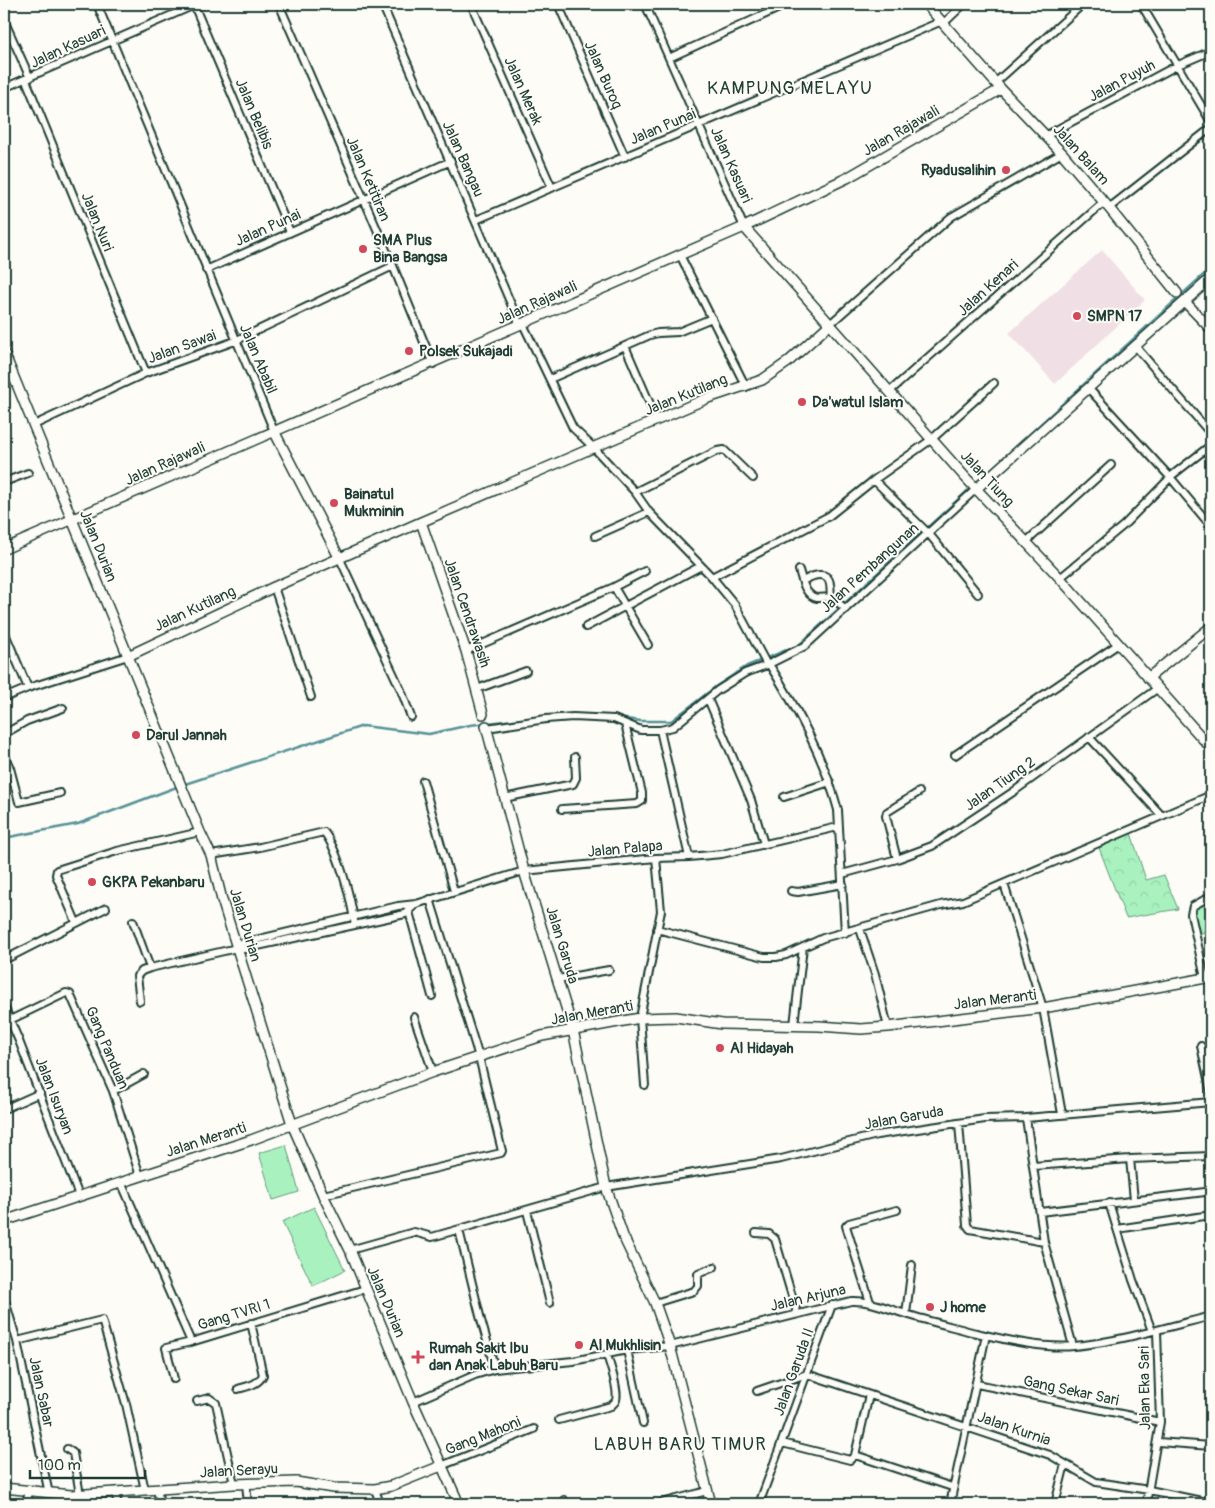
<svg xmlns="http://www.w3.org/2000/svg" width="1215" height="1508" viewBox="0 0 1215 1508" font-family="Pangolin,sans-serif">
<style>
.built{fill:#f0e0e5}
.grass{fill:url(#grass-tufts);stroke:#64987a}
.forest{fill:url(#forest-crowns);stroke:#64987a}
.green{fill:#a9f2bf;stroke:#64987a}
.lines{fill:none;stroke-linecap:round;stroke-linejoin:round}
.stream{stroke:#579296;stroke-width:2.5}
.street-casing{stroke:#1f3d34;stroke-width:10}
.secondary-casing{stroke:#1f3d34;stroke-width:12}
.street{stroke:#fdfcf7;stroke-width:6}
.secondary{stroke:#fdfcf7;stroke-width:9}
.poi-dot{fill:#d1495b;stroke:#fdfcf7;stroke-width:2}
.labels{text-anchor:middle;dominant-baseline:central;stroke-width:4;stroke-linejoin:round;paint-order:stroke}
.street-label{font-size:15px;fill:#1f3d34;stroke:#fdfcf7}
.poi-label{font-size:15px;font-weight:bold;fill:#1f3d34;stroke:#fdfcf7;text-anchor:start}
.quarter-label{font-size:18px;letter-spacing:1px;fill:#1f3d34;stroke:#fdfcf7}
</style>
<defs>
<pattern id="grass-tufts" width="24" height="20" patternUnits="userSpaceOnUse" patternTransform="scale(1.25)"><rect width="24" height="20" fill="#a9f2bf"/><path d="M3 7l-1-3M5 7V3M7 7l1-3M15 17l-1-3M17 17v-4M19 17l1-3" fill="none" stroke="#91d0a5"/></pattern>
<pattern id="forest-crowns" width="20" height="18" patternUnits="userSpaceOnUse" patternTransform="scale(1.25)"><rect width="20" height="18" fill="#a9f2bf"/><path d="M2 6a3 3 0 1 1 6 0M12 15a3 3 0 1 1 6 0" fill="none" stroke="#91d0a5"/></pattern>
</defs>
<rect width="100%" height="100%" fill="#fdfcf7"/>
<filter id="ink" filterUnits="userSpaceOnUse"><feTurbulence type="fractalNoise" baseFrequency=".02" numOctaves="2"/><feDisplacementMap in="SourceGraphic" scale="10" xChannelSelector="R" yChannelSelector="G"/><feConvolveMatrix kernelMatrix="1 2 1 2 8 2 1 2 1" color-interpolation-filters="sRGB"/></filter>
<g filter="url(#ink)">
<!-- built -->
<path class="built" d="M 1102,250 L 1145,300 L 1055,384 L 1009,333 Z"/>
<!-- grass -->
<path class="grass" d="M 1211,898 L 1211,930 L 1199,934 L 1193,912 L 1196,907 Z"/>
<!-- forest -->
<path class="forest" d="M 1131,833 L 1146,880 L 1164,875 L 1178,909 L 1126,918 L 1099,848 Z"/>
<!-- green -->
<path class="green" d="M 286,1145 L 299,1192 L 273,1200 L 259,1153 Z
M 314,1207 L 345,1270 L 313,1286 L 282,1222 Z"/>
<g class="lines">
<!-- stream -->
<path class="stream" d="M 576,714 L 588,715
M 618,718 L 641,721 L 671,721 L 718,685 L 747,666 L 799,645 L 1211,268
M 4,838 L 78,824 L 182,785 L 363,726 L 429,734 L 470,725 L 523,719"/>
<defs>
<path id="street" d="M 97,4 L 274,431
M 279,4 L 393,266 L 433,364
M 382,4 L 520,325
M 471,4 L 552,188
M 558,4 L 625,157
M 645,4 L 744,227
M 1141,4 L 1211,122
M 194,5 L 290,232
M 4,20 L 30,78
M 944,23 L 964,4
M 669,58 L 788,4
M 26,80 L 146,373
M 995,83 L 1083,4
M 4,88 L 197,4
M 1045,136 L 1178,65 L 1211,51
M 1109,208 L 1211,128
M 476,220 L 942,21
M 680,255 L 746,387
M 206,270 L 451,161
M 523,324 L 573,428 L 594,448 L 635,492 L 649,512 L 712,577 L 735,605 L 767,665
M 830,324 L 951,217 L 1062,153
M 625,346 L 657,420
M 1136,347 L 1211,434
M 550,379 L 650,335 L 658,333 L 678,332 L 712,318
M 1089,389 L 1170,477 L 1211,526
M 889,392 L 1104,202
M 34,425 L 146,373 L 235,341 L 393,266
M 1170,477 L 1211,445
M 874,480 L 929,534 L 978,594
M 4,482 L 28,473
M 635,492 L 717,451 L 724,450 L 753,478
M 595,536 L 649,512
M 1026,542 L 1111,465
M 340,559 L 401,690 L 411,717
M 799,570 C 802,580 805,596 817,598 C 822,598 826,597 831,597 L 846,609
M 712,577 L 829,516 L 874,480 L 932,439 L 994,383
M 1060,578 L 1124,525 L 1170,478
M 803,581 C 811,576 828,569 830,584 C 831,588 830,592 831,597
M 274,587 L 311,697
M 614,587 L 648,645
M 586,627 L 701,566
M 4,631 L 28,688
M 466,651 L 614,587 L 645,571
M 769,664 C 798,710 824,758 838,810 L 845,933
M 477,689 L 526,671
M 4,698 L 28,688 L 128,656
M 708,699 L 751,800 L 764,844
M 487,728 L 546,719 L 573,717 L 614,719 L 641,730 L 660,730 L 673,727 L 718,690 L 745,673 L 767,665 L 805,646 L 976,489
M 660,730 L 689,857
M 4,734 L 27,721 L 63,708
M 1089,737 L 1162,816
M 4,753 L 10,768 L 19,802 L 60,793
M 955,755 L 1117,645
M 423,781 L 454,891
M 784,797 L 830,782
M 504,798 L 573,784 L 576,778 L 575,757
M 562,809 L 637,804 L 642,801 L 642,793 L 625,724
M 211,855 L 260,847 L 324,832 C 338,850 351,898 354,921
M 897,859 L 886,816 L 887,812 L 919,792
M 842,874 L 897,859 L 932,846 L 1013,792 L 1158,688
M 1004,884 L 1043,1008 L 1062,1114
M 791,891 L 798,892 L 843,884
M 408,908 L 432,996
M 133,921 L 150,968
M 76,922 L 56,875 L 57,870 L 117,851 L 200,832
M 657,929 L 764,957 L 776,957 L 786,955 L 823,938 L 941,905 L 963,901 L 1211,795
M 860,929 L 875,974 L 888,1027
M 237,948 L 242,943 L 398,906 L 416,904 L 524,871 L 656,858 L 689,857 L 722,854 L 838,827
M 4,960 L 106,908
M 1205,978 L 1191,914 L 1193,906 L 1211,896
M 558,979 L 609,970
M 140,1001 L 137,976 L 142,971 L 150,968 L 237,948 L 244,949 L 405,914 L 416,904
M 4,1006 L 19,1041 L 79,1196
M 414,1017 L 433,1072
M 10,1020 L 66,993 L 70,994 L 113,1091 L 140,1176
M 794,1025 L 803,947
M 1201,1046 L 1211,1093
M 645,1085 L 640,1018 L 661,911 L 656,858
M 113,1091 L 144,1074
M 4,1109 L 40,1093
M 1026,1118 L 1044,1242 L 1073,1346
M 959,1123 L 967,1225 L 970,1229 L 1044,1242
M 1130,1159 L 1134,1200
M 1033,1166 L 1130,1159 L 1211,1156
M 121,1182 L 191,1342 L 365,1289
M 323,1195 L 501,1153 L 502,1151 L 479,1057 L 430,899
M 1109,1203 L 1133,1280 L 1152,1331
M 527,1211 L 550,1303
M 1040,1212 L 1205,1192
M 1117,1229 L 1211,1215
M 459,1230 L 481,1320 L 495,1369
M 756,1233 L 769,1234 L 775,1239 L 797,1313
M 350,1250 L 414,1232 L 432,1237 L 606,1187 L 781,1159 L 877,1135 L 985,1119 L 1026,1118 L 1211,1102
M 4,1297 L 17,1341 L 49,1494
M 870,1302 L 846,1226 L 849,1223 L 897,1210
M 655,1303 L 694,1291 L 698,1286 L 698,1274 L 714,1267
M 906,1314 L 912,1265
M 17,1341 L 102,1320 L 126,1404 L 145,1490
M 627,1350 L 643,1423
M 174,1379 L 166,1348 L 191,1342
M 977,1384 L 1160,1422
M 238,1389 C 248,1386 258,1385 263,1375 L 251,1323
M 757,1391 L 807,1374 L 1050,1455 L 1096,1482 L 1149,1490 L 1211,1503
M 197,1401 L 209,1398 L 216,1403 L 234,1484
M 413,1402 L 475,1375 L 495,1369 L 573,1361 L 627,1350 L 670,1346 L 851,1301 C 870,1300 888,1309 906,1314 C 928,1321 950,1326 972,1332 C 1002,1339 1042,1349 1074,1346 C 1118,1342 1168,1327 1211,1316
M 559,1420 L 611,1406 C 613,1404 615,1403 616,1400 C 619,1390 610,1365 607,1355
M 1158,1442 L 1211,1446
M 782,1443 L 850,1460 L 855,1455 L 869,1395
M 67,1449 L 73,1453 L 80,1495
M 855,1455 L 952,1487
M 441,1466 L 534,1429
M 246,1484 L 248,1504
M 157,1489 L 160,1504
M 375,1489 L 380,1504
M 26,1491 L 30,1504
M 115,1493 L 118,1504
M 71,1495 L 73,1504
M 564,1500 L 566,1504
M 658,1504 L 707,1491
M 759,1504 L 832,1305
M 950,1504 L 986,1335
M 1055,1504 L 1065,1464
M 1146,1504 L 1160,1422 L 1157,1331"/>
<path id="secondary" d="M 926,4 L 1001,89 L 1062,153 L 1109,208 L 1177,293
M 744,227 L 965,477 L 1060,578 L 1211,748
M 1185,302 L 1211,329
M 4,353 L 200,832 L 211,855 L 222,900 L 292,1124 L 323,1195 L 350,1250 L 413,1402 L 459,1504
M 274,431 L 340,559
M 976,489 L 1211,278
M 421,522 L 466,651 L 483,714
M 4,549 L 744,227 L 847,178 L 1001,89
M 128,656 L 274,587 L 421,522 L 708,398 L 762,380 L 788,362 L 830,324
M 1148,678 L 1211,627
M 486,726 L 524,871 L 573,1030 L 606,1187 L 623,1236 L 655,1303 L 670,1346 L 711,1504
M 4,1221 L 251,1140 L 433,1072 L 542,1036 L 640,1018 L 676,1017 L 722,1024 L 819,1026 L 861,1029 L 888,1027 L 1043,1008 L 1211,977
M 4,1488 L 71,1495 L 234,1484 L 296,1482 L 333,1488 L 375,1489 L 391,1486 L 441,1466"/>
</defs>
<!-- street casing -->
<use href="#street" class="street-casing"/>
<!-- secondary casing -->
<use href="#secondary" class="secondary-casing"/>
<!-- street -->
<use href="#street" class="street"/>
<!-- secondary -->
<use href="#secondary" class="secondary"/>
</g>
</g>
<!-- markers -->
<g class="poi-dot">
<circle cx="1006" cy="170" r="5"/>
<circle cx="363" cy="249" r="5"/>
<circle cx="1077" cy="316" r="5"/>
<circle cx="409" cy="351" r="5"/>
<circle cx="802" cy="402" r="5"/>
<circle cx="334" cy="503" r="5"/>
<circle cx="136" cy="735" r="5"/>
<circle cx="92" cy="882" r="5"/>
<circle cx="720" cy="1048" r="5"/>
<circle cx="930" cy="1307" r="5"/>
<circle cx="579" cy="1345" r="5"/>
<path d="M415.5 1349.5h5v5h5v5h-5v5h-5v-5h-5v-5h5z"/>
</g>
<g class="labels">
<!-- street labels -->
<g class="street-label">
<text transform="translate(68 47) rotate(-25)">Jalan Kasuari</text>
<text transform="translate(603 75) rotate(66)">Jalan Buroq</text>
<text transform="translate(1122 81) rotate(-28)">Jalan Puyuh</text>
<text transform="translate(523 91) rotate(66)">Jalan Merak</text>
<text transform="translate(254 114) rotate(67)">Jalan Belibis</text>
<text transform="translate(663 127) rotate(-23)">Jalan Punai</text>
<text transform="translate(901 131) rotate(-30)">Jalan Rajawali</text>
<text transform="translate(1081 155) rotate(48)">Jalan Balam</text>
<text transform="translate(463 159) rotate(66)">Jalan Bangau</text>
<text transform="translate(731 165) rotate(66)">Jalan Kasuari</text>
<text transform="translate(368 179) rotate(67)">Jalan Ketitiran</text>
<text transform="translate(97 222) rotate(68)">Jalan Nuri</text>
<text transform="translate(268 228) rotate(-24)">Jalan Punai</text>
<text transform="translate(988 288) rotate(-42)">Jalan Kenari</text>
<text transform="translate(537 303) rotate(-24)">Jalan Rajawali</text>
<text transform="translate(182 347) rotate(-20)">Jalan Sawai</text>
<text transform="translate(258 359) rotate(67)">Jalan Ababil</text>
<text transform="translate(686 395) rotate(-22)">Jalan Kutilang</text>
<text transform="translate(165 464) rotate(-24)">Jalan Rajawali</text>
<text transform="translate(987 479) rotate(47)">Jalan Tiung</text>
<text transform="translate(98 546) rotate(68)">Jalan Durian</text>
<text transform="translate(870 568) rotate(-42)">Jalan Pembangunan</text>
<text transform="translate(195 609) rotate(-25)">Jalan Kutilang</text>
<text transform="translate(467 613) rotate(71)">Jalan Cendrawasih</text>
<text transform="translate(1000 784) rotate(-35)">Jalan Tiung 2</text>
<text transform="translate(625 849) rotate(-5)">Jalan Palapa</text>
<text transform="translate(245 925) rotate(73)">Jalan Durian</text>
<text transform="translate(562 945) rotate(73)">Jalan Garuda</text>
<text transform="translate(995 1000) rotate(-7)">Jalan Meranti</text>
<text transform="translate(592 1013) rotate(-10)">Jalan Meranti</text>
<text transform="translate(107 1048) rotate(67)">Gang Panduan</text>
<text transform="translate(54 1096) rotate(69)">Jalan Isuryan</text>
<text transform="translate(904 1118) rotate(-10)">Jalan Garuda</text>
<text transform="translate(206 1140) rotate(-18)">Jalan Meranti</text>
<text transform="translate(808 1298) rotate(-13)">Jalan Arjuna</text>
<text transform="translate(386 1302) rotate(67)">Jalan Durian</text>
<text transform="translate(234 1315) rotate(-17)">Gang TVRI 1</text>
<text transform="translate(794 1372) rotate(-70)">Jalan Garuda II</text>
<text transform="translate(1145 1388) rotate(-91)">Jalan Eka Sari</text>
<text transform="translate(1071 1391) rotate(12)">Gang Sekar Sari</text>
<text transform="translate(41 1392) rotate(78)">Jalan Sabar</text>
<text transform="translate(1014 1429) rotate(19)">Jalan Kurnia</text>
<text transform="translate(483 1436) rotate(-22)">Gang Mahoni</text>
<text transform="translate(239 1471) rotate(-3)">Jalan Serayu</text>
</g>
<!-- poi labels -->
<g class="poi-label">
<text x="996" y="170" text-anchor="end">Ryadusalihin</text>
<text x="373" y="240">SMA Plus<tspan x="373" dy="17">Bina Bangsa</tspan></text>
<text x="1087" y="316">SMPN 17</text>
<text x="419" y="351">Polsek Sukajadi</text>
<text x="812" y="402">Da'watul Islam</text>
<text x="344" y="494">Bainatul<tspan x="344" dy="17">Mukminin</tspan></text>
<text x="146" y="735">Darul Jannah</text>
<text x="102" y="882">GKPA Pekanbaru</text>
<text x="730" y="1048">Al Hidayah</text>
<text x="940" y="1307">J home</text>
<text x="589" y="1345">Al Mukhlisin</text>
<text x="429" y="1348">Rumah Sakit Ibu<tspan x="429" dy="17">dan Anak Labuh Baru</tspan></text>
</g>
<!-- quarter labels -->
<g class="quarter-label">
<text x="790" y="88">KAMPUNG MELAYU</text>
<text x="680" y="1444">LABUH BARU TIMUR</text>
</g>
</g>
<!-- margin -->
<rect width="1215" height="1508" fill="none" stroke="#fdfcf7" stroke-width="20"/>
<rect x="10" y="10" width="1195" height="1488" fill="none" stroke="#1f3d34" stroke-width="2" filter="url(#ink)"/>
<!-- scale -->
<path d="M30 1470v8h115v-8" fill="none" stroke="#1f3d34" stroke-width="2.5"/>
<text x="38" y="1470" font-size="15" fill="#1f3d34" stroke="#fdfcf7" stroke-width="4" paint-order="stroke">100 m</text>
</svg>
